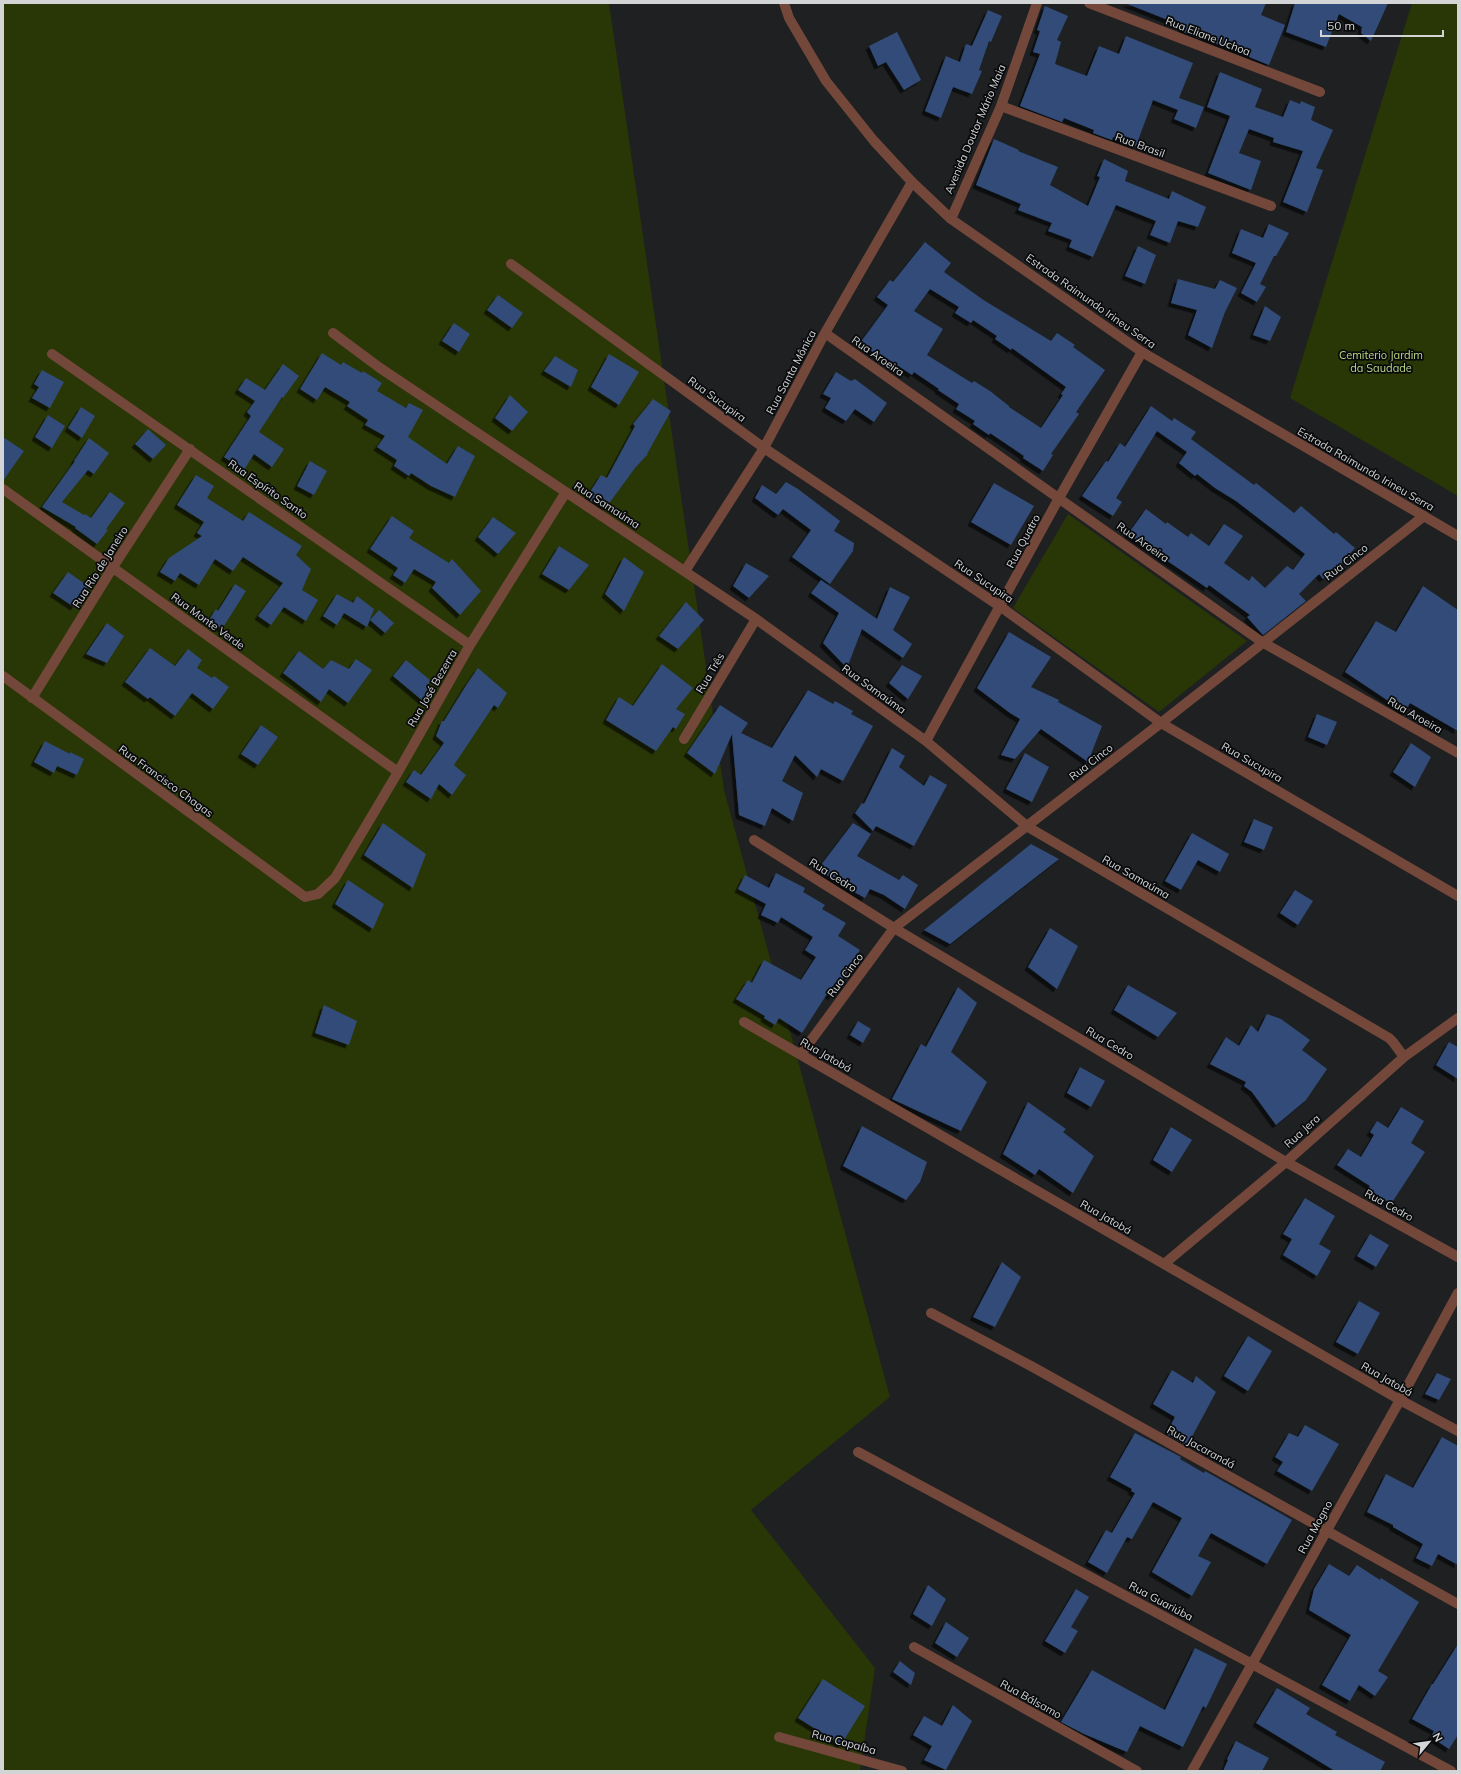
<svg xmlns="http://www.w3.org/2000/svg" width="1461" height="1774" viewBox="0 0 1461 1774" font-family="Mulish,sans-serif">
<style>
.green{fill:#293606}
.building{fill:#304c78;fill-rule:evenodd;filter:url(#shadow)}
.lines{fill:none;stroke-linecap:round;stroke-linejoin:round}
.minor{stroke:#73483a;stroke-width:10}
.tertiary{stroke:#73483a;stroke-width:10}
.labels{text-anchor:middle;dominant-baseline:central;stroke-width:3.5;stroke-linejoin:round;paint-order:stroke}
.street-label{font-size:11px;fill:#d3d4d6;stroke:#090a0b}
.park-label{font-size:11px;fill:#bad684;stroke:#090a0b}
</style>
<defs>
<filter id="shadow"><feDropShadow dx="-3.5" dy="3.5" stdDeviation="0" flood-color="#0009"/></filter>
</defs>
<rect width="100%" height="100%" fill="#1e2022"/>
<!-- green -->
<path class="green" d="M 3,3 L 609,3 L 724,790 L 890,1397 L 751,1510 L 875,1668 L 860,1771 L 3,1771 Z
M 1412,3 L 1458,3 L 1458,496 L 1290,398 Z
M 1068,514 L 1247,641 L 1159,712 L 1013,608 Z"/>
<!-- building -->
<path class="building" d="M 1125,3 L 1266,3 L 1261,15 L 1285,25 L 1269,65 L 1200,37 L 1200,39 L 1181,31 L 1183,26 Z
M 1295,3 L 1388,3 L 1371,41 L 1361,33 L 1362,27 L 1339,14 L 1326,47 L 1286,32 Z
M 1045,6 L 1068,16 L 1057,40 L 1061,42 L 1055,64 L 1087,76 L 1099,46 L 1119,54 L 1126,36 L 1193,63 L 1179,98 L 1204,107 L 1196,128 L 1174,119 L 1178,110 L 1153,100 L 1136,146 L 1113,137 L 1112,140 L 1101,136 L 1093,133 L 1094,130 L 1064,118 L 1062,122 L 1020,106 L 1040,54 L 1033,52 L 1040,31 L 1037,30 Z
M 988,10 L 1002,16 L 991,42 L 989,41 L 979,70 L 982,71 L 972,94 L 953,87 L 941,118 L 925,111 L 946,56 L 960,62 L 966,44 L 972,46 Z
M 897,32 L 921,80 L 904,90 L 886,62 L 878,66 L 869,46 Z
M 1220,72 L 1262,89 L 1255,107 L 1283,117 L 1290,100 L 1300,104 L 1301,101 L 1315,107 L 1311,120 L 1333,130 L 1316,168 L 1323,170 L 1307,212 L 1283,202 L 1303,151 L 1273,142 L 1274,138 L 1249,129 L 1239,153 L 1261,161 L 1251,190 L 1208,173 L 1230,116 L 1207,107 Z
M 994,139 L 1019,150 L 1018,151 L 1058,167 L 1050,185 L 1088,206 L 1100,177 L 1097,176 L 1104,159 L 1128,171 L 1125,181 L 1169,199 L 1172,191 L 1206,207 L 1198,227 L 1178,221 L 1170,243 L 1150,235 L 1156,221 L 1116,205 L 1093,257 L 1069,247 L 1072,240 L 1048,231 L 1052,223 L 1018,210 L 1021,204 L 976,185 Z
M 1269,224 L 1289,233 L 1276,256 L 1274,256 L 1260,284 L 1266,287 L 1257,302 L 1241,293 L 1256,263 L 1232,253 L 1241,229 L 1263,238 Z
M 925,242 L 951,263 L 944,272 L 985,301 L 1051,341 L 1057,333 L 1075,345 L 1073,347 L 1105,370 L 1076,412 L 1079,414 L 1051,454 L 1053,455 L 1043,471 L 1023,458 L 1024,456 L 990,433 L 989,435 L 973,424 L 975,421 L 956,409 L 959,404 L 938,390 L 939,389 L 914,372 L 912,375 L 882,355 L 880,357 L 860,343 L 888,305 L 877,297 L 890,280 L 893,282 ZM 930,289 L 959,307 L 955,313 L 971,323 L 973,320 L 997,336 L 995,339 L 1011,350 L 1012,348 L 1066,387 L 1061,394 L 1063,395 L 1041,428 L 1009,407 L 1009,406 L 990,391 L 974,381 L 972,383 L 927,355 L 943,329 L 914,311 Z
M 1138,246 L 1156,255 L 1145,284 L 1125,276 Z
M 1178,279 L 1215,289 L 1220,280 L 1237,288 L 1225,312 L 1212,348 L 1188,335 L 1197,310 L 1171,303 Z
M 498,295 L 523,313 L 512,328 L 487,310 Z
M 1265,306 L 1281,317 L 1270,341 L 1253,335 Z
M 454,323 L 470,334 L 459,352 L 442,341 Z
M 322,353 L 341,365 L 343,362 L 362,373 L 363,371 L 382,383 L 377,391 L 406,408 L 409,403 L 423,410 L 408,437 L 447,464 L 458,446 L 475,456 L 455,497 L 431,486 L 411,473 L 409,476 L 394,466 L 397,460 L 377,447 L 385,436 L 365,425 L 368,420 L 347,406 L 350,402 L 325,387 L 317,400 L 300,389 Z
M 609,354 L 639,372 L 619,405 L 591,387 Z
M 555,356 L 578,370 L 571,387 L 544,371 Z
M 283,364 L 299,376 L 283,398 L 282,397 L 259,432 L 284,449 L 272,467 L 254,454 L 244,470 L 224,457 L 251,416 L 247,412 L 255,401 L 238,390 L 246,378 L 265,390 Z
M 42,370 L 64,382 L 50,408 L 32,398 L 39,387 L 34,384 Z
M 836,372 L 851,381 L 855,379 L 887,403 L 874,422 L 855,409 L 846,421 L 825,408 L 831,398 L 823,394 Z
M 510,395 L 528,412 L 512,431 L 495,418 Z
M 653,399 L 671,411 L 647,454 L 648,454 L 635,468 L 605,509 L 586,498 L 601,475 L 607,478 L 635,426 L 633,424 Z
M 1151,406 L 1172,421 L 1174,418 L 1196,432 L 1191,439 L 1254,485 L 1256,483 L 1294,513 L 1301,506 L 1334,534 L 1336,532 L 1355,548 L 1342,563 L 1323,579 L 1319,574 L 1299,594 L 1306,601 L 1263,635 L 1247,617 L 1250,615 L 1209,585 L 1207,588 L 1128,534 L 1146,509 L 1166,524 L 1167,522 L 1188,537 L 1191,533 L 1209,546 L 1224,524 L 1243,536 L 1224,563 L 1249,581 L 1252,576 L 1265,588 L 1287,566 L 1293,570 L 1305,554 L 1236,501 L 1215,488 L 1197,474 L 1195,476 L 1179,463 L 1187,452 L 1157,431 L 1116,498 L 1122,502 L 1113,516 L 1082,496 L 1106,461 L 1108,462 L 1120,443 L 1125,447 Z
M 81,407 L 95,416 L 82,438 L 68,428 Z
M 48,415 L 65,426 L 52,448 L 35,437 Z
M 148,429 L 166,445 L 153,459 L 135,444 Z
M 3,437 L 24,451 L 3,481 Z
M 89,438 L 109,453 L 94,474 L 88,470 L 62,502 L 84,515 L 85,514 L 91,518 L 110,492 L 125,503 L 106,529 L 108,530 L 97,544 L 75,528 L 76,527 L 42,507 L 75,461 L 74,461 Z
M 310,461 L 327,471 L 314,495 L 297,486 Z
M 196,475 L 214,486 L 207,498 L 243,521 L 249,512 L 302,546 L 296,555 L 311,569 L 302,590 L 318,600 L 306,621 L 284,607 L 271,625 L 258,616 L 283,583 L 243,557 L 233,571 L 215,559 L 199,585 L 180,573 L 175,581 L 160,572 L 169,558 L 202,536 L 197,533 L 204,522 L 177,505 Z
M 786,482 L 798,489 L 840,521 L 834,531 L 854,543 L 853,551 L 830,584 L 792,557 L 811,530 L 783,509 L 778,515 L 755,498 L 762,485 L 776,494 Z
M 994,483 L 1034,506 L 1011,545 L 971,522 Z
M 392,516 L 414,531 L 409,538 L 449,563 L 452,559 L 481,591 L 460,615 L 432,588 L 436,582 L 414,569 L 405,583 L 393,575 L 398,568 L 370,549 Z
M 493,517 L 516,533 L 498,554 L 478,537 Z
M 559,546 L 589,565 L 569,590 L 542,574 Z
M 624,557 L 644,572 L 624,611 L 605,594 Z
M 746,563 L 769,576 L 749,598 L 733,586 Z
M 68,572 L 88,586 L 74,607 L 53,593 Z
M 821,580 L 877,619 L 890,587 L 910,597 L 893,630 L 912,644 L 903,658 L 862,629 L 847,668 L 823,643 L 839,613 L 811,593 Z
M 235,584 L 246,591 L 222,629 L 209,620 L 216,609 L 218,611 Z
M 1423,586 L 1458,610 L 1458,731 L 1410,703 L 1405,712 L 1345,672 L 1376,621 L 1396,632 Z
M 337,594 L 353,603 L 357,596 L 374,609 L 367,627 L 344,613 L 337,625 L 323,616 Z
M 686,602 L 704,620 L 678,649 L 659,636 Z
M 379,610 L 394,623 L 385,633 L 370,620 Z
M 107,623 L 124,636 L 107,663 L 86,654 Z
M 1009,632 L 1051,657 L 1031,687 L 1059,700 L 1058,702 L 1102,726 L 1088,762 L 1041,729 L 1015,759 L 1001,755 L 1020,719 L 1010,713 L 977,688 Z
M 150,648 L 175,666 L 188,649 L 202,660 L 197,668 L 212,678 L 214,676 L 229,687 L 213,709 L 192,693 L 175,716 L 150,697 L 148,699 L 125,682 Z
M 299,651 L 323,669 L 331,660 L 349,669 L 356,659 L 372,670 L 348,703 L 329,689 L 321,702 L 283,673 Z
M 406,660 L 430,680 L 423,701 L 393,676 Z
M 662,664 L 693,688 L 676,709 L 685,714 L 676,729 L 673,727 L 656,751 L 606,720 L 619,697 L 633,706 Z
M 902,665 L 922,676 L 908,699 L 889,683 Z
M 478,668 L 507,693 L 498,708 L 494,705 L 454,765 L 466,775 L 452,795 L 439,784 L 431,799 L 406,782 L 414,770 L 421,775 L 444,743 L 436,736 L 442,721 L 444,721 L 467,684 Z
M 808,690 L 833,704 L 835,701 L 853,711 L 851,714 L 873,726 L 843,781 L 821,769 L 817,777 L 795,755 L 782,781 L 803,793 L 793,821 L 772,808 L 765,826 L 739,815 L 732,734 L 715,774 L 687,753 L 720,705 L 748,723 L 741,733 L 772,748 Z
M 1317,714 L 1337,722 L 1327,745 L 1308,737 Z
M 261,725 L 278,737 L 258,765 L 241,754 Z
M 45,741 L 70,754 L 70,752 L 84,759 L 77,775 L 57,766 L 54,773 L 34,762 Z
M 1411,743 L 1431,757 L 1415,787 L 1393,772 Z
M 892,748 L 905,756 L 899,767 L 924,786 L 930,775 L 947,785 L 914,846 L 876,826 L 873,831 L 855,813 L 862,803 L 864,804 Z
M 1025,753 L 1049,767 L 1032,802 L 1006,789 Z
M 1254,819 L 1273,827 L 1264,850 L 1244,842 Z
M 383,823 L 426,854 L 413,888 L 364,855 Z
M 853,823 L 871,834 L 857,856 L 899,880 L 903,875 L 918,885 L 905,909 L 884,895 L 870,889 L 865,898 L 838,883 L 818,869 Z
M 1192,833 L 1229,854 L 1220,872 L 1198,860 L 1181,890 L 1165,881 Z
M 1031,844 L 1059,859 L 950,944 L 924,930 Z
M 776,873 L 805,888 L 803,892 L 825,905 L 822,909 L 846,923 L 838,936 L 860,950 L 832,997 L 827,994 L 802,1033 L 779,1018 L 775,1025 L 764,1018 L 765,1016 L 736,999 L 748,980 L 752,983 L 764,960 L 801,980 L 816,957 L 805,950 L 813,937 L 781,917 L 778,923 L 761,915 L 766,904 L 738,889 L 745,875 L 769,888 Z
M 348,880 L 384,904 L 373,929 L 335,904 Z
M 1295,890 L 1313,901 L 1298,925 L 1280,913 Z
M 1050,928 L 1078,946 L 1057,989 L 1028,967 Z
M 1128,985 L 1177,1013 L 1158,1037 L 1114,1010 Z
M 958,987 L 977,1003 L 951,1052 L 987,1082 L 961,1131 L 892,1099 L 921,1044 L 926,1047 Z
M 324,1005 L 357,1021 L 349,1045 L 315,1033 Z
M 1267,1014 L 1281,1019 L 1310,1040 L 1302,1050 L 1327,1069 L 1306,1100 L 1276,1125 L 1252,1092 L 1244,1086 L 1246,1082 L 1210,1064 L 1226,1037 L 1239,1046 L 1251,1025 L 1258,1032 Z
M 858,1021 L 871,1029 L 863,1043 L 850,1035 Z
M 1449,1042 L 1458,1047 L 1458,1079 L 1436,1065 Z
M 1080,1067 L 1105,1081 L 1091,1107 L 1067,1093 Z
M 1028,1102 L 1066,1129 L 1063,1132 L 1094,1156 L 1073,1193 L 1039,1169 L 1035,1175 L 1003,1154 Z
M 1401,1107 L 1424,1121 L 1411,1143 L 1425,1152 L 1391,1204 L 1368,1189 L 1370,1186 L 1337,1165 L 1348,1149 L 1361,1157 L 1374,1135 L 1370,1132 L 1377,1121 L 1388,1128 Z
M 862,1126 L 927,1162 L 920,1182 L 906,1200 L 843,1166 Z
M 1171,1127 L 1192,1140 L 1172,1172 L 1153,1160 Z
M 1305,1198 L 1335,1216 L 1319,1244 L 1331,1251 L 1317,1276 L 1283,1255 L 1292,1239 L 1283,1234 Z
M 1370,1234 L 1389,1245 L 1376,1267 L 1357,1256 Z
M 1002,1262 L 1021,1277 L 995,1327 L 973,1317 Z
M 1359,1301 L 1380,1313 L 1358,1354 L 1336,1342 Z
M 1248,1336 L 1272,1351 L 1248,1391 L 1224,1376 Z
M 1172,1370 L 1193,1383 L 1196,1376 L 1216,1392 L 1187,1446 L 1166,1434 L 1175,1417 L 1153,1404 Z
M 1437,1373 L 1451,1379 L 1439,1400 L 1425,1394 Z
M 1305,1425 L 1339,1444 L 1312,1491 L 1277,1471 L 1283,1462 L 1275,1457 L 1289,1433 L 1298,1437 Z
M 1135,1433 L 1181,1457 L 1180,1459 L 1204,1473 L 1205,1471 L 1292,1520 L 1267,1564 L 1211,1533 L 1198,1556 L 1211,1562 L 1192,1596 L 1152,1572 L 1182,1518 L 1153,1502 L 1132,1539 L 1127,1537 L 1107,1573 L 1088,1562 L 1106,1530 L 1112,1533 L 1135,1493 L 1131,1491 L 1132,1489 L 1110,1477 Z
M 1442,1437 L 1458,1446 L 1458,1565 L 1438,1554 L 1432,1566 L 1416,1558 L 1423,1544 L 1393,1527 L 1393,1525 L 1367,1512 L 1386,1474 L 1413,1488 Z
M 1329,1564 L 1349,1576 L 1357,1565 L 1380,1580 L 1381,1578 L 1419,1602 L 1378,1671 L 1388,1677 L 1375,1696 L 1359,1685 L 1350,1701 L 1322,1685 L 1351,1635 L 1309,1610 L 1314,1589 Z
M 928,1585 L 946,1599 L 932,1626 L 913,1614 Z
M 1076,1589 L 1089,1597 L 1071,1627 L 1078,1631 L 1065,1653 L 1045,1641 Z
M 946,1622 L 969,1638 L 957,1657 L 935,1643 Z
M 1458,1644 L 1458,1735 L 1449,1749 L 1431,1737 L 1434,1731 L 1412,1719 L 1432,1684 L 1433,1684 Z
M 1195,1648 L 1227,1664 L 1206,1708 L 1203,1706 L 1183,1747 L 1140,1726 L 1127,1752 L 1084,1734 L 1061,1722 L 1092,1670 L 1165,1710 Z
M 900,1661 L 915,1673 L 911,1685 L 893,1672 Z
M 823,1679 L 865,1706 L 841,1745 L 798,1718 Z
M 1277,1688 L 1310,1708 L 1306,1714 L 1337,1732 L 1335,1735 L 1385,1762 L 1380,1771 L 1335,1771 L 1256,1723 Z
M 953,1705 L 972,1721 L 946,1770 L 924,1760 L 932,1746 L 913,1735 L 924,1716 L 942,1726 Z
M 1236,1741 L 1269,1758 L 1262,1771 L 1223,1771 L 1228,1760 L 1227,1759 Z"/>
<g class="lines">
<!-- minor -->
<path class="minor" d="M 1089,3 L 1320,92
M 1001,106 L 1271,206
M 511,264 L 764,448 L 1001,607 L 1161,723 L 1458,896
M 333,333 L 380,368 L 756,619 L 926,741 L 1028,827 L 1389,1038 L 1393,1042 L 1404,1057
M 825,333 L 1262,642 L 1458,753
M 52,354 L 470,645
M 3,489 L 398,772
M 685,571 L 764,448 L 825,333 L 912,182
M 3,676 L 305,897 L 318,894 L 335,878 L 398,772 L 470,645 L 566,492
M 32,698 L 113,567 L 190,449
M 684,739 L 756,619
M 926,741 L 1059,498 L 1142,352
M 754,840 L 894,928 L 1286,1162 L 1458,1257
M 744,1022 L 1400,1400 L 1458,1431
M 801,1054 L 894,928 L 1161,723 L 1424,516
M 1164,1264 L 1286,1162 L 1404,1057 L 1458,1018
M 931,1313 L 1031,1366 L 1458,1604
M 858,1452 L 1451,1771
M 914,1647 L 1137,1771
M 779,1737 L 902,1771
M 1192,1771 L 1400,1400 L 1458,1293"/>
<!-- tertiary -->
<path class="tertiary" d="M 784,3 L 789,18 L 826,81 L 874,141 L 912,182 L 951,219 L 1142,352 L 1458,536
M 951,219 L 1001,106 L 1037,3"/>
</g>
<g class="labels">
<!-- street labels -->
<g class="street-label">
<text transform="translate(1208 36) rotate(21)">Rua Eliane Uchoa</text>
<text transform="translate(975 129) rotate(-67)">Avenida Doutor Mário Maia</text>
<text transform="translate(1140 145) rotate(20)">Rua Brasil</text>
<text transform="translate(1091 301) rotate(35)">Estrada Raimundo Irineu Serra</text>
<text transform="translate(878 356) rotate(35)">Rua Aroeira</text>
<text transform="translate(791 372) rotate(-62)">Rua Santa Mônica</text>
<text transform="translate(717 399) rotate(36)">Rua Sucupira</text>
<text transform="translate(1366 469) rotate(30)">Estrada Raimundo Irineu Serra</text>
<text transform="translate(268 489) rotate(35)">Rua Espírito Santo</text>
<text transform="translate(607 505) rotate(33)">Rua Samaúma</text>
<text transform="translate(1023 541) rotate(-62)">Rua Quatro</text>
<text transform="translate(1143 542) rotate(35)">Rua Aroeira</text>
<text transform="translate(1346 562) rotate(-38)">Rua Cinco</text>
<text transform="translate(100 567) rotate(-58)">Rua Rio de Janeiro</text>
<text transform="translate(984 581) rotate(34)">Rua Sucupira</text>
<text transform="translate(208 621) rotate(36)">Rua Monte Verde</text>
<text transform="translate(710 673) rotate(-59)">Rua Três</text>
<text transform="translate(432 688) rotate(-60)">Rua José Bezerra</text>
<text transform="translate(874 689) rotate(36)">Rua Samaúma</text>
<text transform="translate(1415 715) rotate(30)">Rua Aroeira</text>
<text transform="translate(1091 762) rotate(-38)">Rua Cinco</text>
<text transform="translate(1252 762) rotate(30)">Rua Sucupira</text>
<text transform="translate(166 781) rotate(36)">Rua Francisco Chagas</text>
<text transform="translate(833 875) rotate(32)">Rua Cedro</text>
<text transform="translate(1136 877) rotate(30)">Rua Samaúma</text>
<text transform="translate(845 975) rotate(-53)">Rua Cinco</text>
<text transform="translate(1110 1043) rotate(31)">Rua Cedro</text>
<text transform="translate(826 1055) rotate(30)">Rua Jatobá</text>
<text transform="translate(1302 1131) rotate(-42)">Rua Jera</text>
<text transform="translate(1389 1205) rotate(29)">Rua Cedro</text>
<text transform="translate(1106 1217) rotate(30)">Rua Jatobá</text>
<text transform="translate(1387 1379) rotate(30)">Rua Jatobá</text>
<text transform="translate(1201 1447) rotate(29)">Rua Jacarandá</text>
<text transform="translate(1315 1527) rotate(-61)">Rua Mogno</text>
<text transform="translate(1161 1601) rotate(28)">Rua Guariúba</text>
<text transform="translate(1031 1699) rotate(29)">Rua Bálsamo</text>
<text transform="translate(844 1742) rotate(15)">Rua Copaíba</text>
</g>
<!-- park labels -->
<g class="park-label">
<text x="1381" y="355">Cemiterio Jardim<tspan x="1381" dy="13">da Saudade</tspan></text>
</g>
</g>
<!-- border -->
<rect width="1461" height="1774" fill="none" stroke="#d3d4d6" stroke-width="8"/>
<!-- north arrow -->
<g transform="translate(1429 1742) rotate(61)" stroke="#090a0b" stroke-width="3" paint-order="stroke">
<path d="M0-3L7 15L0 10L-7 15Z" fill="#d3d4d6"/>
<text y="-6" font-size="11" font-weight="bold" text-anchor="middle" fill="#d3d4d6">N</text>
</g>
<!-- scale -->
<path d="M1321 30v6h122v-6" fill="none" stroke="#d3d4d6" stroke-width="2"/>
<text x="1327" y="30" font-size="12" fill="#d3d4d6" stroke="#090a0b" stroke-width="3" paint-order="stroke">50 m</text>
</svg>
